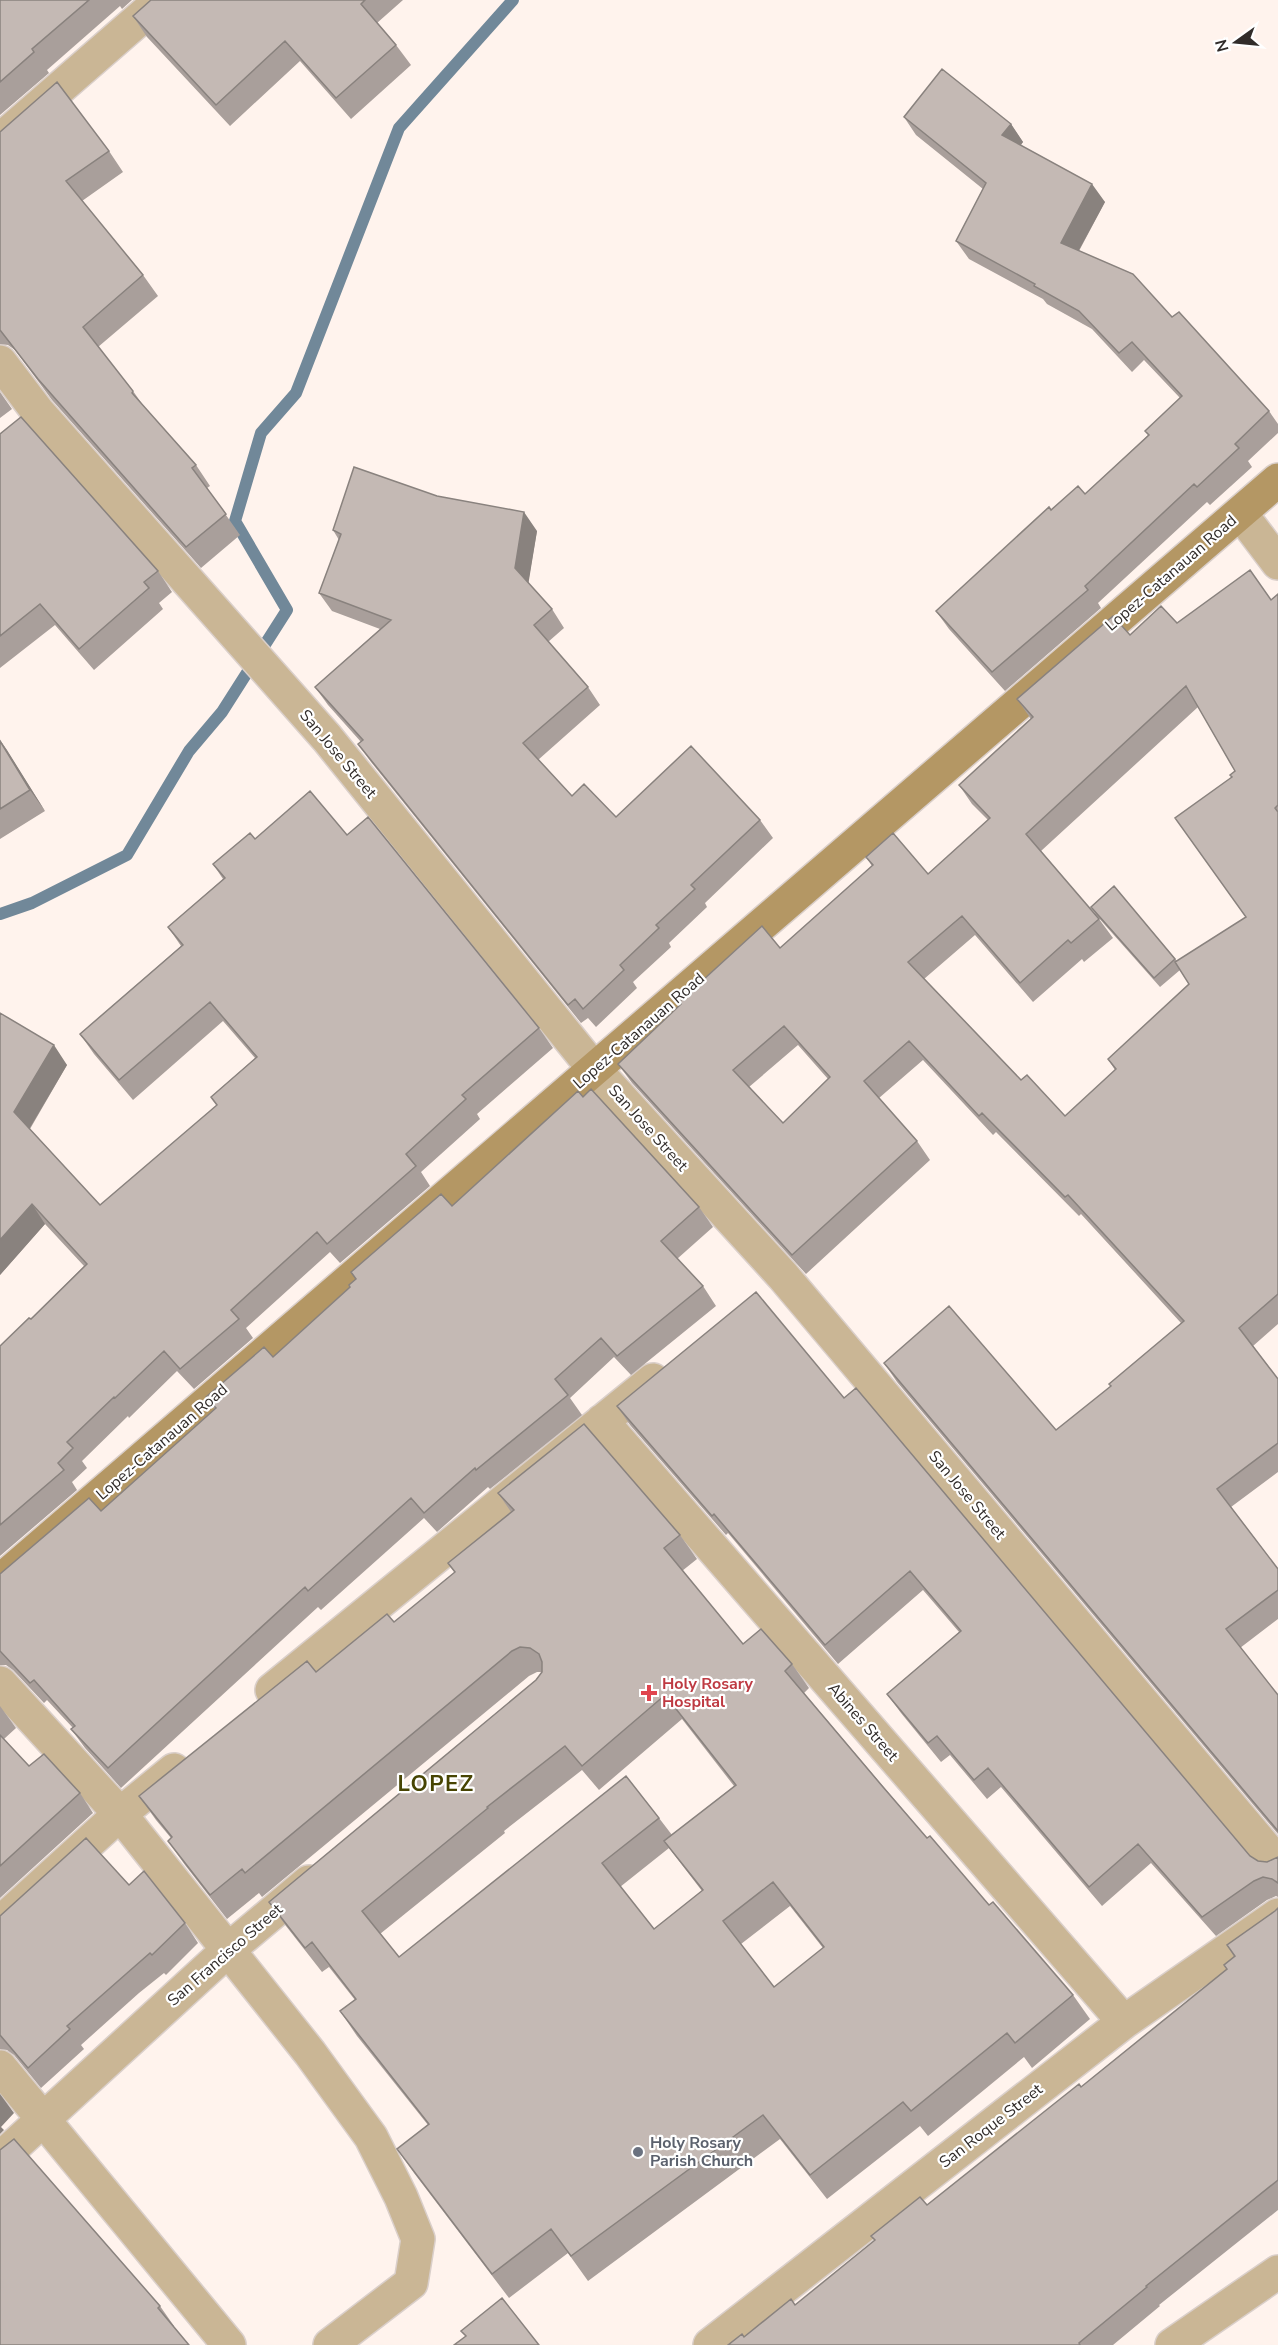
<svg xmlns="http://www.w3.org/2000/svg" width="1278" height="2345" viewBox="0 0 1278 2345" font-family="'Nunito Sans',sans-serif">
<style>
.lines{fill:none;stroke-linecap:round;stroke-linejoin:round}
.stream{stroke:#718899;stroke-width:12}
.street-casing{stroke:#dacfca;stroke-width:36}
.secondary-casing{stroke:#dacfca;stroke-width:36}
.street{stroke:#cab695;stroke-width:33}
.secondary{stroke:#b49764;stroke-width:33}
.wall{fill:#a99f9b;fill-rule:evenodd}
.shaded-wall{fill:#89827e}
.building{fill:#c4b9b4;stroke:#89827e;stroke-width:1.5;fill-rule:evenodd}
.health-dot{fill:#e0444e;stroke:#fff;stroke-width:2}
.worship-dot{fill:#6b7280;stroke:#fff;stroke-width:2}
.labels{text-anchor:middle;dominant-baseline:central;stroke-width:4.5;stroke-linejoin:round;paint-order:stroke}
.street-label{font-size:16px;fill:#312c2a;stroke:#fff}
.health-label{font-size:16px;font-weight:bold;fill:#be3a42;stroke:#fff;text-anchor:start}
.worship-label{font-size:16px;font-weight:bold;fill:#5b616d;stroke:#fff;text-anchor:start}
.district-label{font-size:22px;font-weight:bold;letter-spacing:1.5px;fill:#474402;stroke:#fff}
</style>
<rect width="100%" height="100%" fill="#fff3ed"/>
<g class="lines">
<!-- stream -->
<path class="stream" d="M 0,914 L 32,903 L 127,855 L 189,751 L 222,712 L 287,610 L 235,521 L 261,433 L 296,393 L 399,128 L 513,0"/>
<defs>
<path id="street" d="M 0,140 L 161,0
M 0,362 L 38,412 L 327,738 L 594,1069 L 783,1276 L 1278,1863
M 1241,514 L 1278,563
M 602,1421 L 1124,2022
M 0,1683 L 120,1814 L 310,2053 L 371,2137 L 401,2197 L 418,2239 L 411,2283 L 330,2345
M 272,1690 L 653,1380
M 0,1923 L 120,1814 L 174,1770
M 0,2067 L 229,2345
M 0,2159 L 228,1950 L 309,1882
M 710,2345 L 1124,2022 L 1278,1915
M 1172,2345 L 1278,2272"/>
<path id="secondary" d="M 0,1581 L 1278,480"/>
</defs>
<!-- street casing -->
<use href="#street" class="street-casing"/>
<!-- secondary casing -->
<use href="#secondary" class="secondary-casing"/>
<!-- street -->
<use href="#street" class="street"/>
<!-- secondary -->
<use href="#secondary" class="secondary"/>
</g>
<!-- wall -->
<path class="wall" d="M 0,0 L 132,0 L 122,9 L 120,6 L 47,70 L 49,73 L 0,115 Z
M 151,0 L 403,0 L 377,23 L 396,45 L 411,65 L 351,119 L 300,61 L 230,126 L 147,37 L 133,16 Z
M 904,117 L 1011,124 L 1023,142 L 1021,145 L 1105,202 L 1079,251 L 1172,317 L 1269,411 L 1278,424 L 1278,433 L 1248,461 L 1252,467 L 1210,505 L 1207,502 L 1098,603 L 1101,608 L 1005,691 L 949,629 L 936,611 L 1051,510 L 1085,494 L 1148,435 L 1145,431 L 1180,398 L 1144,360 L 1132,372 L 1092,329 L 1047,304 L 1043,299 L 969,259 L 956,241 L 983,189 L 916,135 Z
M 0,132 L 109,151 L 123,172 L 82,201 L 143,275 L 158,296 L 98,347 L 133,391 L 145,408 L 196,465 L 210,486 L 207,488 L 240,535 L 201,568 L 52,400 L 15,350 L 8,345 L 0,344 Z
M 0,392 L 12,409 L 0,418 Z
M 0,434 L 158,571 L 172,592 L 159,603 L 163,609 L 94,670 L 55,625 L 0,668 Z
M 333,530 L 537,531 L 528,583 L 552,609 L 564,628 L 548,642 L 588,687 L 600,705 L 538,760 L 572,796 L 616,817 L 760,820 L 773,838 L 705,903 L 707,907 L 669,943 L 671,947 L 633,982 L 637,988 L 596,1027 L 588,1018 L 581,1023 L 371,762 L 358,744 L 361,742 L 328,705 L 315,687 L 380,629 L 332,611 L 319,593 L 339,540 Z
M 1278,594 L 1278,1324 L 1253,1346 L 1278,1379 L 1278,1472 L 1231,1507 L 1278,1569 L 1278,1619 L 1240,1648 L 1278,1695 L 1278,1834 L 897,1382 L 884,1363 L 1056,1430 L 1111,1386 L 1181,1323 L 1081,1214 L 1079,1216 L 996,1132 L 993,1135 L 923,1060 L 879,1098 L 917,1141 L 930,1160 L 806,1274 L 632,1083 L 618,1064 L 780,948 L 872,866 L 866,857 L 928,874 L 988,820 L 972,804 L 959,785 L 1031,719 L 1017,699 L 1130,635 L 1177,623 L 1271,600 ZM 1198,707 L 1235,771 L 1231,777 L 1246,917 L 1177,961 L 1114,886 L 1091,907 L 1097,916 L 1160,987 L 1180,970 L 1189,984 L 1108,1059 L 1115,1070 L 1065,1116 L 1021,1080 L 924,979 L 975,935 L 1033,1002 L 1082,959 L 1084,962 L 1113,938 L 1099,919 L 1041,851 ZM 798,1045 L 828,1079 L 783,1123 L 749,1087 Z
M 0,740 L 45,811 L 0,839 Z
M 347,835 L 539,1028 L 553,1048 L 477,1114 L 480,1119 L 421,1172 L 430,1186 L 340,1263 L 330,1252 L 246,1328 L 253,1338 L 194,1389 L 177,1371 L 129,1418 L 128,1416 L 82,1461 L 87,1468 L 72,1482 L 77,1490 L 0,1556 L 0,1346 L 31,1319 L 84,1266 L 45,1224 L 0,1275 L 0,1013 L 67,1065 L 30,1129 L 100,1205 L 217,1105 L 211,1097 L 255,1058 L 223,1021 L 133,1100 L 94,1054 L 80,1034 L 181,946 L 168,927 L 223,879 L 213,864 L 255,839 Z
M 583,1097 L 699,1207 L 713,1227 L 677,1259 L 703,1286 L 716,1306 L 631,1375 L 614,1357 L 570,1398 L 582,1415 L 490,1489 L 488,1487 L 437,1532 L 424,1518 L 321,1610 L 318,1607 L 121,1788 L 85,1748 L 71,1729 L 73,1728 L 47,1700 L 44,1703 L 13,1670 L 6,1665 L 0,1665 L 0,1574 L 101,1511 L 215,1410 L 206,1397 L 273,1357 L 350,1287 L 356,1279 L 351,1272 L 452,1206 Z
M 844,1398 L 1250,1856 L 1258,1861 L 1267,1862 L 1278,1857 L 1278,1897 L 1276,1896 L 1267,1900 L 1216,1936 L 1151,1863 L 1102,1906 L 1001,1787 L 987,1799 L 950,1755 L 941,1762 L 901,1713 L 887,1694 L 959,1632 L 923,1590 L 838,1664 L 728,1533 L 726,1535 L 630,1425 L 617,1406 Z
M 498,1493 L 680,1535 L 697,1559 L 682,1571 L 743,1644 L 792,1664 L 809,1688 L 804,1693 L 927,1838 L 1073,1995 L 1090,2019 L 1032,2068 L 1024,2057 L 928,2136 L 920,2126 L 827,2199 L 780,2139 L 588,2281 L 568,2253 L 509,2298 L 414,2173 L 397,2149 L 428,2125 L 357,2036 L 340,2011 L 355,2000 L 329,1967 L 322,1972 L 286,1926 L 269,1902 L 536,1680 L 542,1672 L 537,1672 L 529,1676 L 262,1897 L 259,1893 L 227,1919 L 185,1865 L 168,1841 L 171,1838 L 156,1820 L 139,1796 L 316,1672 L 394,1622 L 455,1573 L 448,1563 L 511,1512 ZM 682,1719 L 734,1786 L 672,1835 L 659,1818 L 399,1957 L 380,1934 L 505,1833 L 504,1831 L 582,1770 L 599,1790 ZM 669,1848 L 702,1891 L 654,1929 L 620,1887 ZM 790,1906 L 823,1948 L 774,1987 L 741,1944 Z
M 0,1706 L 16,1728 L 4,1739 L 29,1766 L 80,1793 L 93,1813 L 0,1898 Z
M 129,1885 L 185,1923 L 198,1943 L 166,1975 L 164,1973 L 139,1993 L 81,2045 L 84,2049 L 41,2088 L 14,2055 L 7,2050 L 0,2049 L 0,1916 Z
M 1278,1908 L 1278,2210 L 1159,2305 L 1160,2306 L 1113,2345 L 728,2345 L 744,2337 L 795,2305 L 927,2205 L 1081,2087 L 1227,1969 L 1234,1957 L 1227,1945 L 1275,1911 Z
M 160,2306 L 174,2326 L 173,2326 L 0,2345 Z"/>
<!-- shaded-wall -->
<path class="shaded-wall" d="M 1011,124 L 1023,142 L 1014,153 L 1002,135 Z
M 1092,184 L 1105,202 L 1073,261 L 1061,243 Z
M 524,512 L 537,531 L 528,586 L 515,568 Z
M 0,740 L 7,750 L 45,811 L 30,790 Z
M 54,1045 L 67,1065 L 28,1131 L 14,1112 Z
M 32,1204 L 45,1224 L 0,1275 L 0,1240 Z
M 0,2094 L 14,2113 L 1,2127 L 4,2130 L 0,2134 Z"/>
<!-- building -->
<path class="building" d="M 0,0 L 89,0 L 32,49 L 34,52 L 0,82 Z
M 151,0 L 365,0 L 361,4 L 396,45 L 336,98 L 285,41 L 216,105 L 133,16 Z
M 942,69 L 1011,124 L 1002,135 L 1092,184 L 1061,243 L 1133,274 L 1172,317 L 1179,312 L 1269,411 L 1235,444 L 1239,448 L 1197,487 L 1194,484 L 1085,586 L 1088,590 L 992,672 L 936,611 L 1049,507 L 1051,510 L 1078,486 L 1085,494 L 1149,435 L 1145,431 L 1182,396 L 1132,342 L 1119,353 L 1079,311 L 1034,286 L 1035,284 L 956,241 L 986,183 L 904,117 Z
M 57,82 L 109,151 L 66,181 L 143,275 L 83,327 L 133,391 L 132,393 L 196,465 L 192,468 L 226,514 L 186,547 L 38,379 L 0,330 L 0,132 Z
M 21,417 L 158,571 L 144,582 L 149,588 L 79,649 L 40,604 L 0,636 L 0,434 Z
M 354,467 L 437,496 L 524,512 L 515,568 L 552,609 L 534,625 L 588,687 L 523,743 L 572,796 L 584,784 L 616,817 L 691,746 L 760,820 L 691,885 L 695,889 L 656,925 L 659,928 L 620,965 L 624,970 L 583,1009 L 575,999 L 568,1005 L 358,744 L 363,740 L 315,687 L 391,620 L 319,593 L 341,534 L 333,530 Z
M 1250,570 L 1271,600 L 1278,594 L 1278,805 L 1275,808 L 1278,812 L 1278,1294 L 1239,1328 L 1278,1379 L 1278,1443 L 1217,1489 L 1278,1569 L 1278,1590 L 1226,1629 L 1278,1695 L 1278,1831 L 884,1363 L 949,1306 L 1056,1430 L 1111,1386 L 1109,1384 L 1184,1321 L 1068,1195 L 1065,1197 L 982,1113 L 979,1116 L 909,1041 L 864,1081 L 917,1141 L 792,1255 L 618,1064 L 681,1004 L 679,1002 L 762,926 L 780,948 L 873,865 L 866,857 L 893,833 L 928,874 L 990,818 L 959,785 L 1033,717 L 1017,699 L 1113,616 L 1130,635 L 1161,606 L 1177,623 ZM 1186,686 L 1235,771 L 1230,775 L 1232,777 L 1175,818 L 1246,917 L 1175,962 L 1189,984 L 1108,1059 L 1116,1069 L 1065,1116 L 1027,1075 L 1021,1080 L 908,962 L 962,916 L 1020,983 L 1068,940 L 1071,943 L 1099,919 L 1026,834 ZM 784,1026 L 830,1077 L 783,1123 L 733,1070 Z
M 0,741 L 30,790 L 0,809 Z
M 310,791 L 347,835 L 368,817 L 539,1028 L 462,1095 L 466,1099 L 406,1154 L 416,1166 L 327,1244 L 317,1232 L 231,1310 L 239,1319 L 180,1369 L 164,1351 L 115,1398 L 114,1397 L 67,1442 L 73,1448 L 58,1463 L 64,1470 L 0,1525 L 0,1346 L 29,1318 L 31,1319 L 87,1264 L 32,1204 L 0,1240 L 0,1013 L 54,1045 L 14,1112 L 100,1205 L 217,1105 L 211,1097 L 257,1057 L 210,1002 L 119,1080 L 80,1034 L 183,945 L 168,927 L 225,878 L 213,864 L 250,833 L 255,839 Z
M 1114,886 L 1175,959 L 1154,978 L 1091,907 Z
M 591,1089 L 699,1207 L 661,1241 L 703,1286 L 617,1356 L 601,1338 L 555,1379 L 568,1395 L 476,1470 L 475,1468 L 424,1513 L 411,1498 L 308,1591 L 305,1587 L 108,1768 L 71,1729 L 75,1726 L 34,1680 L 30,1683 L 0,1651 L 0,1574 L 89,1498 L 101,1511 L 216,1408 L 206,1397 L 264,1347 L 273,1357 L 350,1287 L 349,1285 L 356,1279 L 351,1272 L 441,1194 L 452,1206 L 578,1091 L 583,1097 Z
M 756,1292 L 844,1398 L 856,1388 L 1250,1856 L 1258,1861 L 1267,1862 L 1278,1857 L 1278,1883 L 1272,1879 L 1263,1877 L 1254,1881 L 1202,1917 L 1138,1844 L 1089,1887 L 988,1768 L 974,1780 L 937,1736 L 928,1743 L 887,1694 L 961,1631 L 910,1571 L 825,1645 L 714,1514 L 712,1516 L 617,1406 Z
M 584,1424 L 680,1535 L 664,1548 L 743,1644 L 761,1629 L 792,1664 L 785,1671 L 883,1787 L 927,1838 L 930,1836 L 989,1905 L 993,1902 L 1073,1995 L 1015,2043 L 1007,2033 L 911,2111 L 903,2102 L 810,2175 L 763,2115 L 571,2256 L 551,2229 L 492,2274 L 397,2149 L 429,2124 L 340,2011 L 356,1999 L 312,1942 L 305,1948 L 269,1902 L 536,1680 L 542,1672 L 542,1662 L 539,1654 L 530,1648 L 520,1647 L 512,1651 L 245,1873 L 242,1869 L 210,1895 L 168,1841 L 172,1837 L 139,1796 L 307,1661 L 316,1672 L 387,1614 L 394,1622 L 455,1572 L 448,1563 L 514,1510 L 498,1493 ZM 665,1695 L 736,1785 L 664,1841 L 703,1890 L 654,1929 L 602,1863 L 659,1818 L 626,1776 L 399,1957 L 362,1911 L 488,1808 L 487,1807 L 565,1746 L 582,1766 ZM 773,1882 L 824,1947 L 774,1987 L 723,1921 Z
M 0,1735 L 29,1766 L 44,1754 L 80,1793 L 0,1866 Z
M 86,1838 L 129,1885 L 144,1871 L 185,1923 L 152,1955 L 150,1953 L 126,1974 L 67,2026 L 70,2029 L 28,2068 L 0,2035 L 0,1916 Z
M 1278,1908 L 1278,2180 L 1146,2286 L 1147,2287 L 1079,2343 L 1080,2345 L 728,2345 L 742,2334 L 744,2337 L 791,2299 L 795,2305 L 875,2240 L 871,2236 L 920,2197 L 927,2205 L 1079,2084 L 1081,2087 L 1227,1969 L 1224,1965 L 1235,1956 L 1227,1945 L 1275,1911 Z
M 14,2139 L 160,2306 L 158,2308 L 189,2345 L 0,2345 L 0,2150 Z
M 502,2298 L 539,2345 L 454,2345 L 466,2336 L 461,2331 Z"/>
<!-- markers -->
<path class="health-dot" d="M646 1684h6v6h6v6h-6v6h-6v-6h-6v-6h6z"/>
<circle class="worship-dot" cx="638" cy="2152" r="6"/>
<g class="labels">
<!-- street labels -->
<g class="street-label">
<text transform="translate(1171 573) rotate(-41)">Lopez-Catanauan Road</text>
<text transform="translate(338 754) rotate(50)">San Jose Street</text>
<text transform="translate(639 1031) rotate(-41)">Lopez-Catanauan Road</text>
<text transform="translate(648 1128) rotate(48)">San Jose Street</text>
<text transform="translate(162 1442) rotate(-41)">Lopez-Catanauan Road</text>
<text transform="translate(967 1495) rotate(50)">San Jose Street</text>
<text transform="translate(863 1722) rotate(49)">Abines Street</text>
<text transform="translate(225 1955) rotate(-41)">San Francisco Street</text>
<text transform="translate(991 2126) rotate(-38)">San Roque Street</text>
</g>
<!-- health labels -->
<g class="health-label">
<text x="662" y="1684">Holy Rosary<tspan x="662" dy="18">Hospital</tspan></text>
</g>
<!-- worship labels -->
<g class="worship-label">
<text x="650" y="2143">Holy Rosary<tspan x="650" dy="18">Parish Church</tspan></text>
</g>
<!-- district labels -->
<g class="district-label">
<text x="436" y="1784">LOPEZ</text>
</g>
</g>
<!-- north arrow -->
<g transform="translate(1236 42) rotate(255)" stroke="#ffffff" stroke-width="4.5" paint-order="stroke">
<path d="M0-4.5L10 22L0 15L-10 22Z" fill="#312c2a"/>
<text y="-9" font-size="16" font-weight="bold" text-anchor="middle" fill="#312c2a">N</text>
</g>
</svg>
